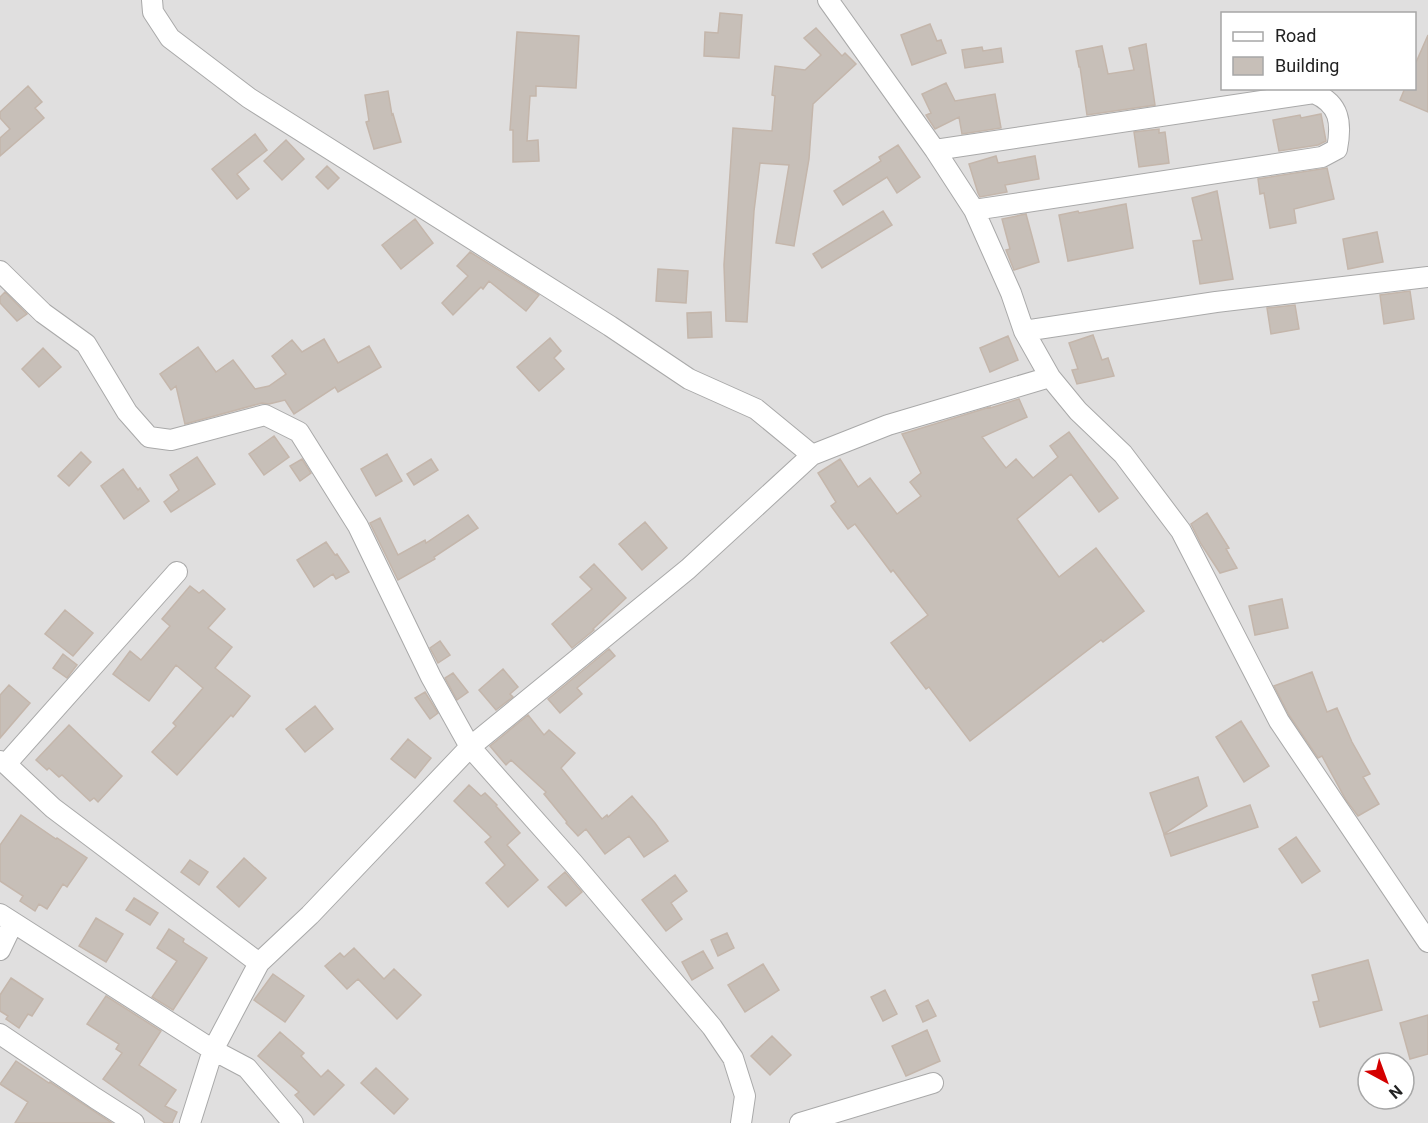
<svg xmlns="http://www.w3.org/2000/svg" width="1428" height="1123" viewBox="0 0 1428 1123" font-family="Roboto,sans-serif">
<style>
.residential{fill:#e0dfdf;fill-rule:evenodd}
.building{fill:#c7bfb8;stroke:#c4b6ab;stroke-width:1.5}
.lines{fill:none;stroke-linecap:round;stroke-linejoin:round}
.minor-casing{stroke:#a9a9a9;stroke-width:22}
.minor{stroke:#fff;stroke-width:20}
</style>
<rect width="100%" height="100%" fill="#f2efe9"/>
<!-- residential -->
<path class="residential" d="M 0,0 L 1428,0 L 1428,1123 L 0,1123 ZM 1222,14 L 1414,14 L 1414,88 L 1222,88 ZM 1368,1063 L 1404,1063 L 1404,1099 L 1368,1099 Z"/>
<!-- building -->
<path class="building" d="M 720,13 L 742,15 L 739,58 L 704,56 L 705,32 L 718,33 Z
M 930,24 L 937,41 L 941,40 L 946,53 L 912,65 L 901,35 Z
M 816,28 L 842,56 L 845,53 L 856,64 L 813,104 L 809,159 L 794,246 L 776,243 L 789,165 L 760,163 L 754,211 L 747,322 L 726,321 L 724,265 L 733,128 L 772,131 L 775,96 L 772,95 L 775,66 L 805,70 L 821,55 L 804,38 Z
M 517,32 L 579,36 L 576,88 L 536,86 L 536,96 L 530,96 L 527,141 L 538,140 L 539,161 L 513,162 L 513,130 L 510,130 Z
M 1428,35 L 1428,112 L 1400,100 L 1405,88 L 1414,88 L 1414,67 Z
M 1146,44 L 1155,105 L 1087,115 L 1080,67 L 1079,67 L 1076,51 L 1102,46 L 1108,74 L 1134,70 L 1129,48 Z
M 982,47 L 983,51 L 1001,48 L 1003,62 L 965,68 L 962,50 Z
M 946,83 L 955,101 L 995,94 L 1001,128 L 962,134 L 959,117 L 935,129 L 926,115 L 931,113 L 922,94 Z
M 28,86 L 42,102 L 35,108 L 44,118 L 0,156 L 0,138 L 10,129 L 0,118 L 0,112 Z
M 388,91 L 392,115 L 393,114 L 401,142 L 374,149 L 366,122 L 369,121 L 365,95 Z
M 1321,114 L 1326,141 L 1318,145 L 1279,151 L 1273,120 L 1300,115 L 1301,118 Z
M 1159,129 L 1159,133 L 1165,132 L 1169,163 L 1139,167 L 1134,132 Z
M 255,134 L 267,150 L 237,174 L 249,189 L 237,199 L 212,169 Z
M 286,140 L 304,159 L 282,180 L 264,161 Z
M 898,145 L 920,177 L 897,193 L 887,177 L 843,205 L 834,191 L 881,161 L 879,157 Z
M 996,156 L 998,163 L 1035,156 L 1039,179 L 1005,185 L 1007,192 L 980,197 L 978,193 L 969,164 Z
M 327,166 L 339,178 L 328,189 L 316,177 Z
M 1327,168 L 1334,199 L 1294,209 L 1296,223 L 1270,228 L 1264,193 L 1260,194 L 1258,179 Z
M 1217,191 L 1233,279 L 1200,284 L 1193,241 L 1202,240 L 1192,198 Z
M 1126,204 L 1133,248 L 1068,261 L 1059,215 L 1078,211 L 1079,213 Z
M 883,211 L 892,225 L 822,268 L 813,254 Z
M 1026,214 L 1039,262 L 1014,270 L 1006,250 L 1010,249 L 1002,219 Z
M 415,219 L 433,243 L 401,269 L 382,245 Z
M 1377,232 L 1383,262 L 1348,269 L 1343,239 Z
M 470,252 L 539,295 L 526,311 L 489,281 L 483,289 L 481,287 L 453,315 L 442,303 L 468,276 L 457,266 Z
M 658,269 L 688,271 L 686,303 L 656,301 Z
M 1410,291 L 1414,319 L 1384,324 L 1380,295 Z
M 5,292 L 27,314 L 17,321 L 0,303 L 0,297 Z
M 1295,305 L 1299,329 L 1271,334 L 1267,308 Z
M 711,312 L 712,337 L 688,338 L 687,313 Z
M 1093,335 L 1102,360 L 1108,358 L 1114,376 L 1077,384 L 1072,370 L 1078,369 L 1069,343 Z
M 1008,336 L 1018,360 L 990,372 L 980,348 Z
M 550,338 L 561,351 L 554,358 L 564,369 L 539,391 L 517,367 Z
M 324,339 L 338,363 L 369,346 L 381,367 L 338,392 L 335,387 L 294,414 L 285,400 L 269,404 L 262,403 L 185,424 L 176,386 L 171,390 L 160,374 L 198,347 L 216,372 L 233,360 L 255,389 L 269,386 L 286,374 L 272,356 L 292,340 L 302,352 Z
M 43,348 L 61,367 L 39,387 L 22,369 Z
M 1019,399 L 1027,417 L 982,437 L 1006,468 L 1016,459 L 1033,478 L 1058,457 L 1050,446 L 1069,432 L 1118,498 L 1099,512 L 1071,474 L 1017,519 L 1059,577 L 1096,548 L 1144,611 L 1103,642 L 1101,640 L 970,741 L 929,687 L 926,689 L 891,643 L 928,615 L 893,570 L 891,572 L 855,524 L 848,529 L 831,506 L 836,502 L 818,473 L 840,459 L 858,487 L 870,478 L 897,514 L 921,496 L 910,482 L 921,473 L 902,434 L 990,407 L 990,408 Z
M 274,436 L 289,457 L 264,475 L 249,454 Z
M 81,452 L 91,462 L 69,486 L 58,476 Z
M 387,454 L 402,481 L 376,496 L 361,469 Z
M 197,457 L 215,484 L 171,512 L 164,502 L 179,490 L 170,475 Z
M 302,459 L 311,473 L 300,481 L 290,466 Z
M 431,459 L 438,470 L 414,485 L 407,474 Z
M 123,469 L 138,490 L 140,488 L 149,501 L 124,519 L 101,486 Z
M 1207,513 L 1229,548 L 1226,549 L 1237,568 L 1220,573 L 1201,544 L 1191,524 Z
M 468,515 L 478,528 L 434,557 L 435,559 L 398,580 L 370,523 L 380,518 L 398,555 L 425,540 L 426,543 Z
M 645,522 L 667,548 L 642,570 L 619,544 Z
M 326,542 L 335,555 L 337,554 L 349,572 L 336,579 L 333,574 L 314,587 L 297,560 Z
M 594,564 L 626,598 L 593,629 L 594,630 L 572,648 L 552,624 L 592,589 L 580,577 Z
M 190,586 L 199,593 L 203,590 L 225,609 L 208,628 L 232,647 L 215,668 L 250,696 L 233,717 L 231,715 L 177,775 L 152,752 L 176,726 L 173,723 L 203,688 L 176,665 L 149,701 L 113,674 L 130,651 L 141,660 L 170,626 L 162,619 Z
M 1282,599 L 1288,628 L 1255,635 L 1249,606 Z
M 65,610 L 93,633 L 73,656 L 45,634 Z
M 440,641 L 450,655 L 438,663 L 430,648 Z
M 609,649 L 615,656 L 577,688 L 582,694 L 560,713 L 548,699 Z
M 63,654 L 77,665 L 67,678 L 53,668 Z
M 503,669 L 518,687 L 510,694 L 513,697 L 496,710 L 479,690 Z
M 1312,672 L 1327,712 L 1337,708 L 1352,742 L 1370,774 L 1363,777 L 1379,804 L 1358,816 L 1346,800 L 1322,756 L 1318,758 L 1289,715 L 1274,686 Z
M 453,673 L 468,692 L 457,700 L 445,678 Z
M 9,685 L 30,703 L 0,738 L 0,695 Z
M 425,692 L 438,713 L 430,719 L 415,698 Z
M 315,706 L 333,729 L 305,752 L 286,729 Z
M 528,715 L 544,735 L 549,730 L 575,753 L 561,768 L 602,819 L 607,815 L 608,817 L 632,796 L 655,823 L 668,841 L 644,857 L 629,836 L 605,854 L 586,829 L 578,836 L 566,823 L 567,822 L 544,794 L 546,792 L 511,760 L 506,765 L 490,746 Z
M 1241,721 L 1269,766 L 1244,782 L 1216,737 Z
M 69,725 L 122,776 L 98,802 L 94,798 L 90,801 L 62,775 L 59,777 L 49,768 L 47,770 L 36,760 Z
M 408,739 L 431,758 L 415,778 L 391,759 Z
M 1198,777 L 1207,806 L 1164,834 L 1150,793 Z
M 469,785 L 481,796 L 485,793 L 497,805 L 496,806 L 520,833 L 507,845 L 538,880 L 508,907 L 486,883 L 505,865 L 485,842 L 491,837 L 454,801 Z
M 1250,805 L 1258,827 L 1171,856 L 1164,835 Z
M 21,815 L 56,839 L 57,838 L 87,858 L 67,887 L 63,884 L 47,909 L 39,904 L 35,911 L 20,901 L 23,896 L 0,881 L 0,845 Z
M 1296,837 L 1320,871 L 1302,883 L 1279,849 Z
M 244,858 L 266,878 L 239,907 L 217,887 Z
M 190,860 L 208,872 L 199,885 L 181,872 Z
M 565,872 L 582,892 L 566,906 L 548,887 Z
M 675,875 L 687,891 L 671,903 L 682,919 L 666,931 L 642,900 Z
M 134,898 L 158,913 L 150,925 L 126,910 Z
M 96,918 L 123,934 L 106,962 L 79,946 Z
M 169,929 L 184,939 L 183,942 L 207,958 L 173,1010 L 152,997 L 177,961 L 157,948 Z
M 727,933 L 734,948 L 718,956 L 711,940 Z
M 354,948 L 384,979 L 394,969 L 421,995 L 397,1019 L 358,979 L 347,989 L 325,966 L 340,953 L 344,957 Z
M 703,951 L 713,968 L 692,980 L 682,962 Z
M 1368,960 L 1382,1010 L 1320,1027 L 1313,1002 L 1319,1001 L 1312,975 Z
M 763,964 L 779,990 L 745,1012 L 728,985 Z
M 273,974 L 304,996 L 285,1022 L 254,1000 Z
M 11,978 L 43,999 L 32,1016 L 28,1014 L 19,1028 L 6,1019 L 8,1016 L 0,1011 L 0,995 Z
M 885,990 L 897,1014 L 883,1021 L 871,997 Z
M 106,996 L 161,1031 L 139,1065 L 176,1090 L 165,1106 L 177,1112 L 172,1123 L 165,1123 L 103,1079 L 122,1053 L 116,1049 L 119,1044 L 87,1024 Z
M 928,1000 L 936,1016 L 923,1022 L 916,1006 Z
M 1428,1015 L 1428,1054 L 1410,1059 L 1400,1023 Z
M 927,1030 L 940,1061 L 906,1076 L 892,1046 Z
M 280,1032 L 304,1053 L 301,1056 L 321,1077 L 328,1070 L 344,1085 L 314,1115 L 295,1095 L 299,1092 L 258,1056 Z
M 772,1036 L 791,1055 L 770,1075 L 751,1056 Z
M 16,1061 L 49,1083 L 50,1082 L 112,1123 L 15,1123 L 28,1102 L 0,1084 Z
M 376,1068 L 408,1099 L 394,1114 L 361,1083 Z"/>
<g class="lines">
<defs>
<path id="minor" d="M 152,0 L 153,12 L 170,38 L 249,98 L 610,326 L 689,379 L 756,409 L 812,455
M 828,0 L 935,150 L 974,210 L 1011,293 L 1024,331 L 1050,377 L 1078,411 L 1123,454 L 1181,531 L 1279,721 L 1428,942
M 935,150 L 1314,93 C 1340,104 1342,123 1337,149 L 1322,157 L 974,210
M 0,271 L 43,313 L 86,344 L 127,412 L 149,437 L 171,440 L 265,415 L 299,432 L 358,526 L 431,677 L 470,747 L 574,864 L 712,1027 L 733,1058 L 745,1096 L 741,1123
M 1024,331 L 1216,302 L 1428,277
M 0,761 L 6,764 L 53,808 L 259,963
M 6,764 L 177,572
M 0,914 L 213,1050 L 247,1068 L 293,1123
M 0,950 L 13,923
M 0,1034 L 95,1098 L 134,1123
M 190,1123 L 213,1050 L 259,963 L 310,915 L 470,747 L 688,569 L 812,455 L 888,425 L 1050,377
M 800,1123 L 933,1083"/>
</defs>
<!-- minor casing -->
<use href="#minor" class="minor-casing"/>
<!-- minor -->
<use href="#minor" class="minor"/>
</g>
<!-- legend -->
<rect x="1221" y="12" width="195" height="78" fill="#ffffff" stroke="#a7a7a7" stroke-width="1.5"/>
<rect x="1233" y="32" width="30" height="9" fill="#ffffff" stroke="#a7a7a7" stroke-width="1.5"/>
<text x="1275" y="42" font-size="18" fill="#222222">Road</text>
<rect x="1233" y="57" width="30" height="18" fill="#c7bfb8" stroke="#a7a7a7" stroke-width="1.5"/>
<text x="1275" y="72" font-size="18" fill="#222222">Building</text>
<!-- north arrow -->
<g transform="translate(1386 1081) rotate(139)"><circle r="28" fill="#ffffff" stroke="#a7a7a7" stroke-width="1.5"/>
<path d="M0-4.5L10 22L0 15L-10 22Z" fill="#d40000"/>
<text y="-9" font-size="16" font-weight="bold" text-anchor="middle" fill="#222222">N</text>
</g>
</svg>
